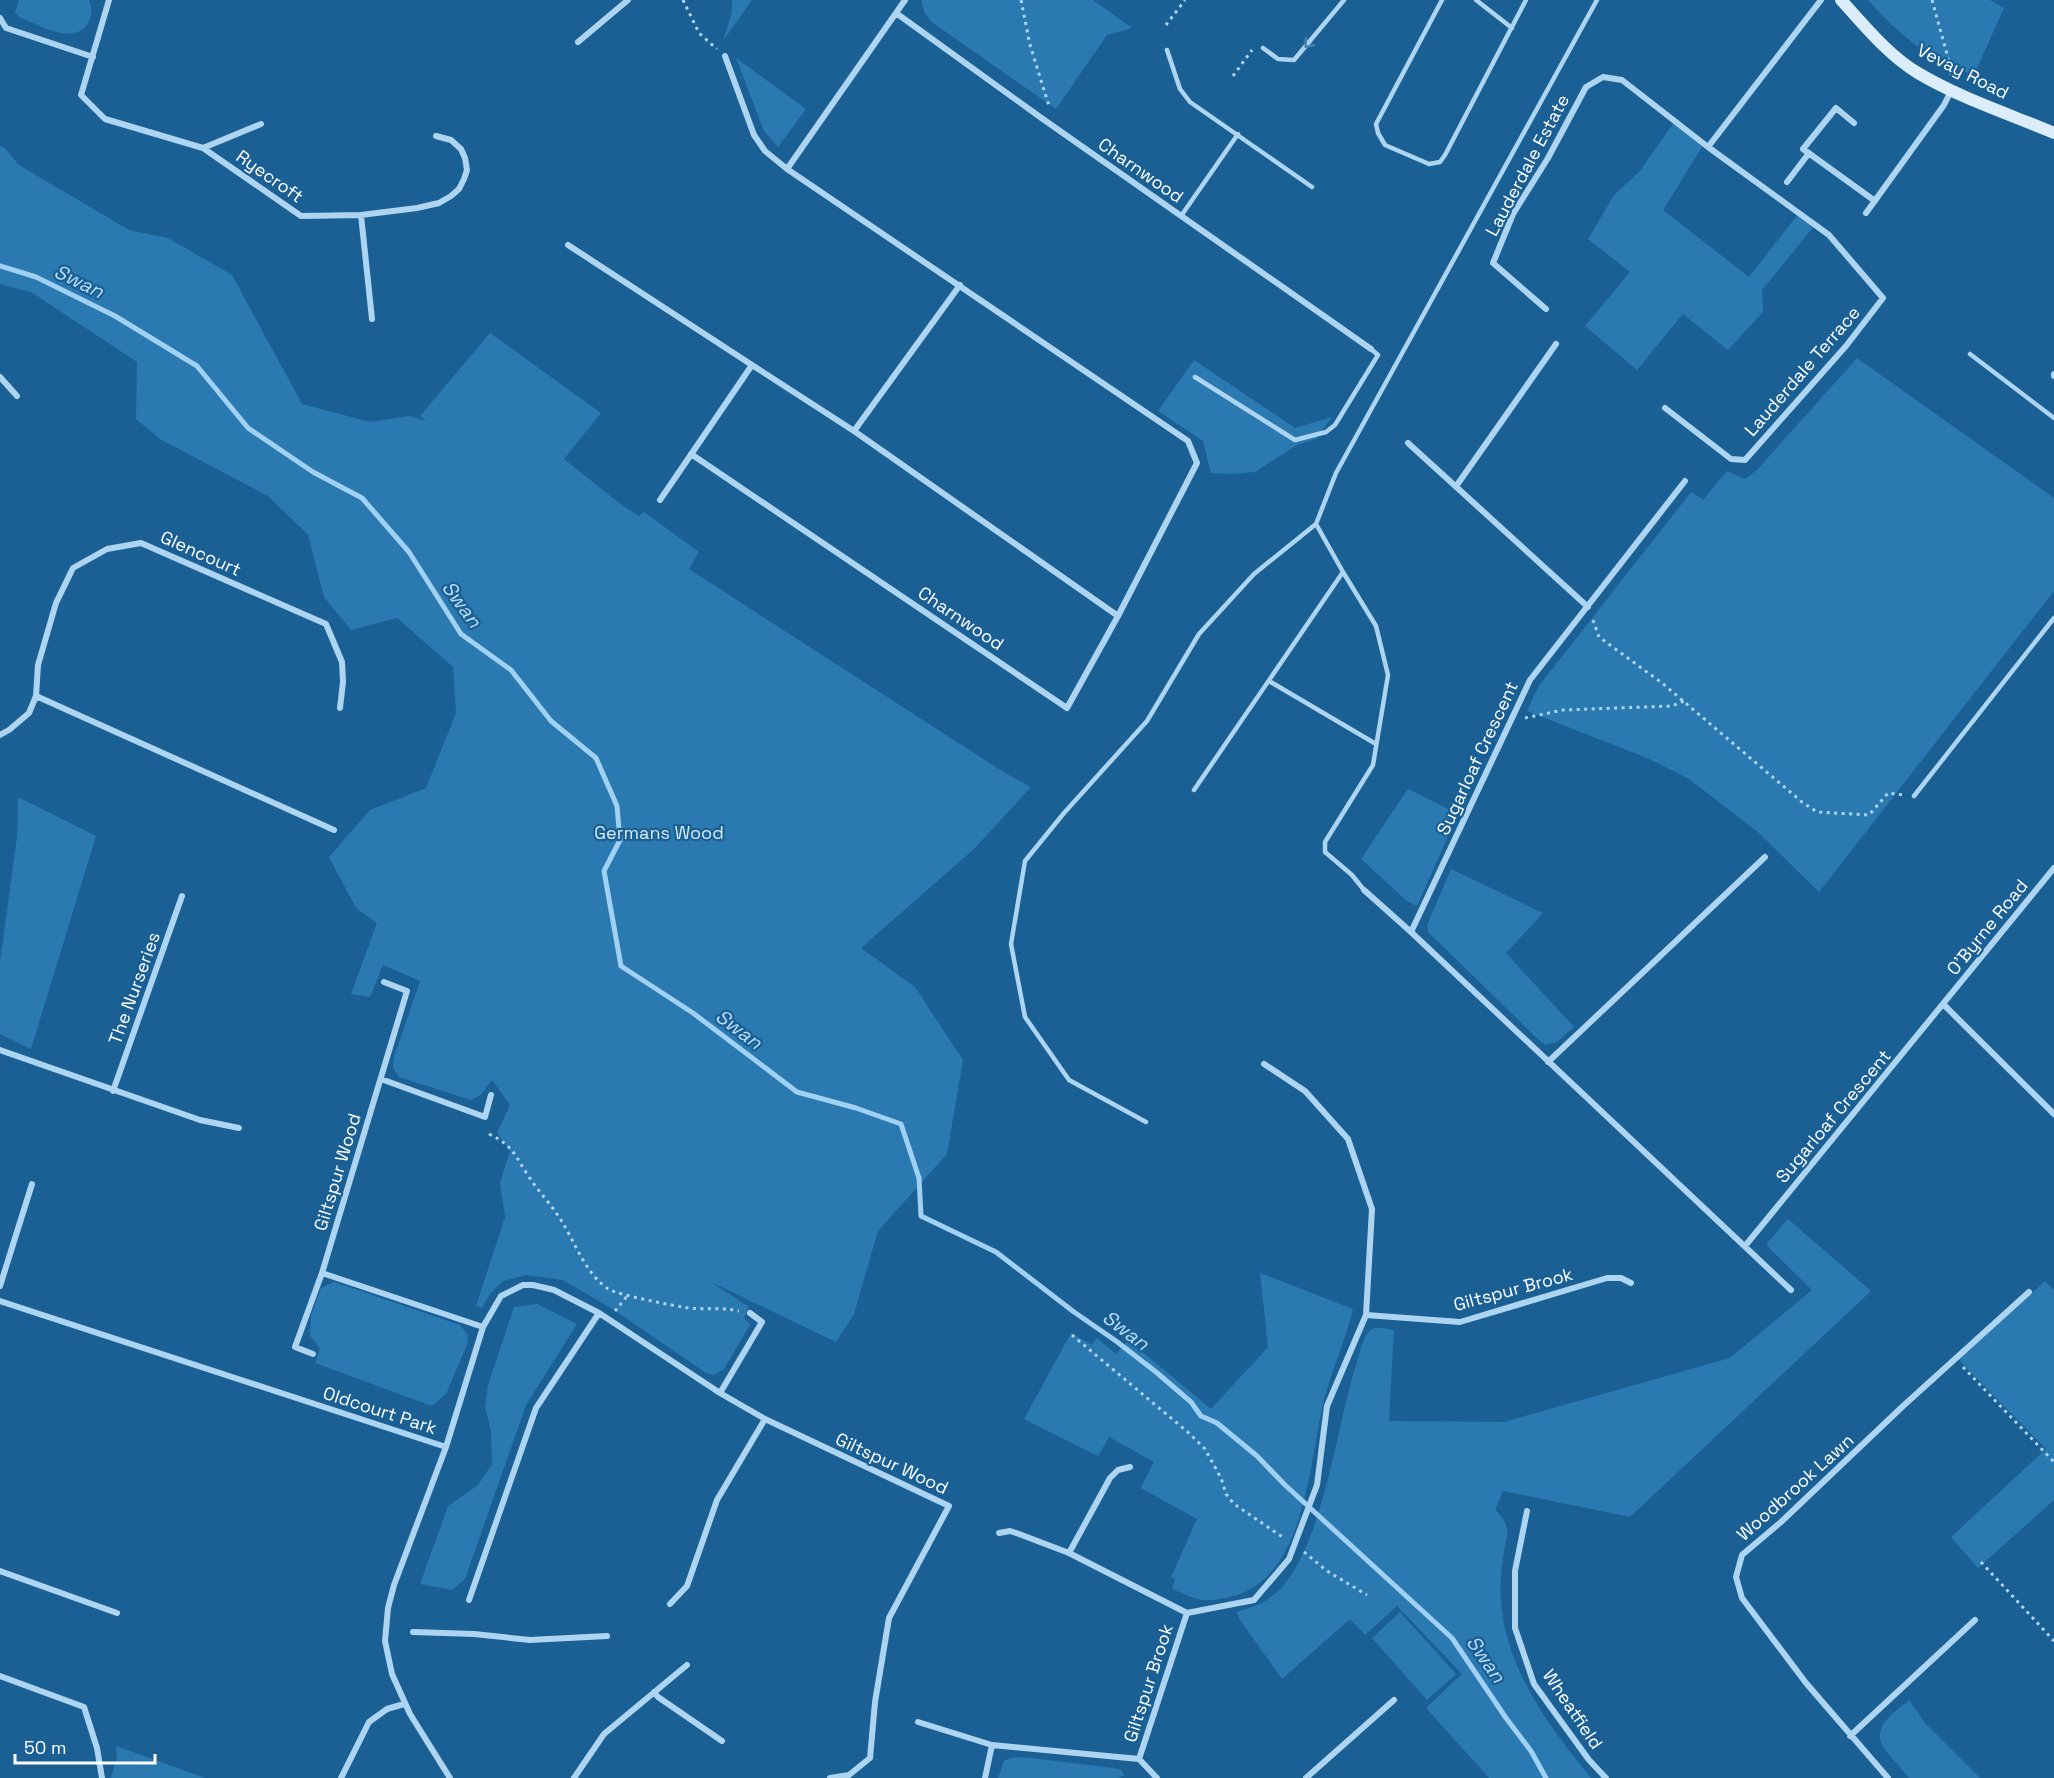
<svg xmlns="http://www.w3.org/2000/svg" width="2054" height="1778" viewBox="0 0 2054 1778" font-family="'Space Grotesk',sans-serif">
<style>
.green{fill:#2a79b1}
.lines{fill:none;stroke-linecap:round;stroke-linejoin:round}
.stream{stroke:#a0d1f2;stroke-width:5}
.path{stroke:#add4f0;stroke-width:3;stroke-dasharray:3 4.5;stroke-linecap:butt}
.service{stroke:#add4f0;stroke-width:4.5}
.minor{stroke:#add4f0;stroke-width:6}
.secondary{stroke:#dbedfb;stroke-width:12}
.oneway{stroke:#4683b0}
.labels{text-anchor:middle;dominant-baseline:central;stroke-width:4.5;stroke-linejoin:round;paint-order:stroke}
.street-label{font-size:18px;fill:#fff;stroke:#1a6095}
.park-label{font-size:18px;fill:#d4ebfb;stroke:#1a6095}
.water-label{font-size:20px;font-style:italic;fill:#b9ddf6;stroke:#1a6095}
</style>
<rect width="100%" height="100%" fill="#1a6095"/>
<!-- green -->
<path class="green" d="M 19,0 L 89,0 C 92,8 92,15 88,23 C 74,47 38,24 19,17 L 15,12 Z
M 732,0 L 752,0 L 723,41 L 732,12 Z
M 922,0 L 1093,0 L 1132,28 L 1107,35 L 1056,109 L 933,23 C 926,16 922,10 922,0 Z
M 1868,0 L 1990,0 L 2004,8 L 1974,75 C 1928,60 1900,35 1868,0 Z
M 736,58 L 806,109 L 778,147 L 764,131 Z
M 1675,121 L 1704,144 L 1663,210 L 1749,277 L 1799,213 L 1815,225 L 1762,290 L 1763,312 L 1728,350 L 1683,314 L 1637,370 L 1585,326 L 1630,272 L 1588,239 L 1614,195 L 1639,172 Z
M 0,146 L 5,148 L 19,165 L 129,230 L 168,238 L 232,275 L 302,404 L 370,422 L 409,416 L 426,421 L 420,416 L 490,333 L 601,413 L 564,459 L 623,506 L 639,516 L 644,512 L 699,552 L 689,569 L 1005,773 L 1031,787 L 974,849 L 861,948 L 915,987 L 963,1060 L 947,1154 L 878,1231 L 854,1314 L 836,1342 L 711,1282 L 749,1307 L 744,1318 L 750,1325 L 724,1369 L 714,1375 L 706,1373 L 614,1310 L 563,1280 L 526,1275 L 503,1281 L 490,1294 L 482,1308 L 476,1306 L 505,1217 L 500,1183 L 510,1151 L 497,1133 L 510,1105 L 492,1080 L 481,1095 L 471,1100 L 399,1077 L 393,1068 L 394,1057 L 420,981 L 383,965 L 370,997 L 351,994 L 377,923 L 356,908 L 329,857 L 370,810 L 426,788 L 456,713 L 453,667 L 397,618 L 351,630 L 324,597 L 308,535 L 268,496 L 160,439 L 136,419 L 137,362 L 31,292 L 0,284 Z
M 1857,358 L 2054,498 L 2054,591 L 1819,892 L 1759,833 L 1689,779 L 1647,758 L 1527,711 L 1538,687 L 1691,492 L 1703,500 L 1727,471 L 1745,479 L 1756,471 Z
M 1194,360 L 1295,428 L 1332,417 L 1316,439 L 1297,445 L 1255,472 L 1232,474 L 1211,473 L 1203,441 L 1158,411 Z
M 1408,789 L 1458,814 L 1417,906 L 1407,901 L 1361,859 Z
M 18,797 L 96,836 L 31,1049 L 0,1034 L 0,962 L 17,837 Z
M 1451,869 L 1543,913 L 1506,953 L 1574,1027 L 1557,1042 L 1546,1045 L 1541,1042 L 1428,932 L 1427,925 Z
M 1788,1219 L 1871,1291 L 1630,1517 L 1503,1491 L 1495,1510 C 1501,1516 1506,1521 1507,1529 C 1508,1537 1505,1544 1504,1552 C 1501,1568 1500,1585 1501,1602 C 1506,1669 1550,1728 1591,1778 L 1489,1778 L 1426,1708 L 1462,1674 L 1397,1606 L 1365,1635 L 1350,1619 L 1282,1679 L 1240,1620 L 1237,1612 C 1249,1608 1261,1605 1271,1597 C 1323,1558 1336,1424 1357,1362 C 1360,1353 1363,1334 1372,1329 C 1378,1326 1388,1329 1394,1330 L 1389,1421 L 1504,1422 L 1730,1358 L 1812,1290 L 1767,1246 L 1768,1242 Z
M 1260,1273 L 1353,1309 C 1346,1339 1332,1369 1324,1400 C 1309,1461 1306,1582 1229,1597 C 1220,1599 1211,1601 1202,1600 C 1191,1598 1181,1592 1172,1589 L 1175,1579 L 1171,1577 L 1197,1519 L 1141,1488 L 1154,1462 L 1109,1437 L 1098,1456 L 1024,1419 L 1071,1333 L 1092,1345 L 1097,1338 L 1116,1354 L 1128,1340 L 1211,1409 L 1268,1347 Z
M 2045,1281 L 2054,1290 L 2054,1500 L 1978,1568 L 1951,1537 L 2046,1449 L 1958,1359 Z
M 334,1282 L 460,1325 L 468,1335 L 467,1345 L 446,1394 L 432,1406 L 315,1363 L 320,1348 L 310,1336 L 311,1316 L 321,1288 Z
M 537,1304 L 577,1324 L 526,1405 L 465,1579 L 452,1590 L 420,1584 L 448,1506 L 478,1485 L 492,1464 L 491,1431 L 485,1407 L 488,1385 L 514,1307 Z
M 1400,1612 L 1456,1674 L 1427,1700 L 1372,1638 Z
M 1909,1700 L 1925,1723 L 1980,1778 L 1909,1778 L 1884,1749 C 1870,1727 1894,1713 1909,1700 Z
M 116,1746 L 205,1778 L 111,1778 L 117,1756 Z
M 1022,1757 L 1114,1768 L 1121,1770 L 1124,1775 L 1119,1778 L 998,1778 L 1004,1761 L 1010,1758 Z"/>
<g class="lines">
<!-- stream -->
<path class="stream" d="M 0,266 L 36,277 L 115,316 L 197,366 L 248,428 L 313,472 L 362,498 L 409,552 L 461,634 L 511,670 L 551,721 L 596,758 L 617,806 L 620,840 L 604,871 L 621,966 L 693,1013 L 797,1092 L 856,1108 L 901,1124 L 919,1178 L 921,1216 L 996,1252 L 1074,1312 L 1116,1341 L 1156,1372 L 1191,1402 L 1201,1416 L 1217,1423 L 1257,1456 L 1285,1485 L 1452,1638 L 1506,1718 L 1531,1751 L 1546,1778"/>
<!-- path -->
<path class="path" d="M 683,0 L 699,33 L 717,49
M 1021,0 L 1030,45 L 1049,106 L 1048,108
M 1932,0 L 1947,54 L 1951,75
M 1166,25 L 1185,0
M 1233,76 L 1252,50
M 1593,620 L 1599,637 L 1662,683 L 1802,802 L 1817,812 L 1869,815 L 1888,793 L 1904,795
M 1525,718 L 1563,710 L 1672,706 L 1684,701
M 489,1134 C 514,1146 515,1156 529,1177 C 538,1191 550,1203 559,1217 C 575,1241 584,1272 608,1289 C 618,1295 675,1306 689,1308 C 706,1310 722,1307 739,1311
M 615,1311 L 628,1295
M 1072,1335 L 1190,1434 L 1205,1449 L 1221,1478 L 1226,1494 L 1234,1504 L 1284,1538
M 1963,1367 L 2054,1462
M 1304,1552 L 1327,1571 L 1367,1595
M 1981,1562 L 2054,1641"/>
<!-- service -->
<path class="service" d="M 1442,0 L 1376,124 L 1378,133 L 1385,145 L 1429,164 L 1440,162 L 1445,155 L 1526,0
M 1476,0 L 1512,28
M 1263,48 L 1278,59 L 1294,60 L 1344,0
M 1167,50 L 1180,89 L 1190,102 L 1312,187
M 1181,216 L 1238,134
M 1970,354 L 2054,418
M 1195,377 L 1295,440 L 1326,432 L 1335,425 L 1378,355 L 1371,349
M 1343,572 L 1376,626 L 1388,675 L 1373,765 L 1325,842 L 1325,852 L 1352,875 L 1364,890
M 1269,681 L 1376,744
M 1194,790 L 1343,572 L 1316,524
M 1914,796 L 2054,618
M 1146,1122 L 1069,1080 L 1025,1017 L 1011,944 L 1025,861 L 1064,813 L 1147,721 L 1199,634 L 1254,574 L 1316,524 L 1336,473 L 1597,0"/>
<!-- minor -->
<path class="minor" d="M 109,0 L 81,95 L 105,119 L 203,148 L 301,216 L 361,215 L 417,208 L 439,203 L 451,196 L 459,189 L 464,179 L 467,170 L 465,158 L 461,149 L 451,140 L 436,136
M 905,0 L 896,13 L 1040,117 L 1371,349
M 0,18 L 6,28 L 93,57
M 578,42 L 628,0
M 725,56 L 754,135 L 765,151 L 787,169
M 1854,123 L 1836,108 L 1803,149 L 1875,201
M 203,148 L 261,124
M 1787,182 L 1809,153
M 1866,213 L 1944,105 L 1951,91
M 361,215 L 372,319
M 568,245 L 752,365
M 1546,309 L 1493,263 L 1513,214 L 1548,158 L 1586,87 L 1603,77 L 1622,80 L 1708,147
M 2054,374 L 2054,376
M 0,377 L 17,396
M 1665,408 L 1731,459 L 1745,460 L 1846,346 L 1883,298 L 1829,235 L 1708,147 L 1821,0
M 854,431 L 960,285
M 1408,443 L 1588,607
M 691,454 L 1067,708 L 1118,616 L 1197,463 L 1188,441 L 787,169 L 896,13
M 1685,481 L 1530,680 L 1411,932 L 1791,1290
M 1457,485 L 1556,344
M 660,500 L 752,365 L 854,431 L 1118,616
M 36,696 L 334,830
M 0,735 L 9,730 L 29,713 L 36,696 L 38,665 L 56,603 L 73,568 L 107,549 L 141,543 L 326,624 L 342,662 L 343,682 L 340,708
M 1364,890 L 1411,932
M 384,982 L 407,991 L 322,1273 L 483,1327
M 1944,1005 L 2054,1114
M 0,1050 L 200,1120 L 239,1128
M 1548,1062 L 1765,857
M 381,1079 L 485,1117 L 491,1095
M 113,1091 L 182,896
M 1745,1246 L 2054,868
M 0,1286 L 32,1184
M 0,1301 L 446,1447
M 1366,1315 L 1460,1322 L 1607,1278 L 1621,1278 L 1631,1283
M 313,1354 L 295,1347 L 322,1273
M 720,1393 L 762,1322 L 750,1313
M 1527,1511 L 1515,1571 L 1515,1628 L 1534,1684 L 1589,1760 L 1606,1778
M 999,1533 L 1010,1531 L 1019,1534 L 1069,1553 L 1187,1613
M 1069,1553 L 1110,1478 L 1118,1470 L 1130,1467
M 0,1571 L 117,1613
M 469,1600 L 536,1408 L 599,1313 L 720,1393 L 765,1419 L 949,1506 L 889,1618 L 875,1702 L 870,1758 L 849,1775 L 830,1778
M 670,1604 L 687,1586 L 717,1500 L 765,1419
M 413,1632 L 474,1634 L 530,1640 L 607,1636
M 0,1676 L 84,1707 L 97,1748 L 102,1778
M 654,1692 L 658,1697 L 722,1741
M 918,1722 L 992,1745 L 1139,1759
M 1850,1736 L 1975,1620
M 1139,1759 L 1187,1613 L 1254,1600 L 1289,1559 L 1317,1485 L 1327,1406 L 1366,1315 L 1372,1209 L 1348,1139 L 1305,1091 L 1264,1064
M 1139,1759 L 1157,1778
M 341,1778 L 369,1722 L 387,1709 L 404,1704
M 450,1778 L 410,1714 L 392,1674 L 385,1641 L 388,1608 L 394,1585 L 446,1447 L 483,1327 L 501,1296 L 523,1285 L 533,1285 L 554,1290 L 599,1313
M 574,1778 L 604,1734 L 687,1665
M 985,1778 L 992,1745
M 1306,1778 L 1394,1700
M 1888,1778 L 1806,1683 L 1742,1598 L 1736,1577 L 1742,1555 L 1781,1522 L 1902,1407 L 2029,1292"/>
<!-- secondary -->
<path class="secondary" d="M 1841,0 C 1865,26 1888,55 1918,73 C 1960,98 2009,114 2054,133"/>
</g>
<!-- one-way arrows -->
<defs><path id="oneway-chevron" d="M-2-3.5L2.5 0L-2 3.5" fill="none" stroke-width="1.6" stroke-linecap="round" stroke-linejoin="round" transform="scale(1.5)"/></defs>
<use class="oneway" href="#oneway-chevron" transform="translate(1308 44) rotate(130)"/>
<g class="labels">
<!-- street labels -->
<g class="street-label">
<text transform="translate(1963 71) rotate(27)">Vevay Road</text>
<text transform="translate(1527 165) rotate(-62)">Lauderdale Estate</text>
<text transform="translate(1141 170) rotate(35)">Charnwood</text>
<text transform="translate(270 176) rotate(35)">Ryecroft</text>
<text transform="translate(1802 371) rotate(-49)">Lauderdale Terrace</text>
<text transform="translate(201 553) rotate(24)">Glencourt</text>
<text transform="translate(961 618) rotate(34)">Charnwood</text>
<text transform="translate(1477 758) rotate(-65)">Sugarloaf Crescent</text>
<text transform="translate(1987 927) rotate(-51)">O'Byrne Road</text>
<text transform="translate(134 988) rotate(-70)">The Nurseries</text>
<text transform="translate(1833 1116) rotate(-50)">Sugarloaf Crescent</text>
<text transform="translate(337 1172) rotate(-73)">Giltspur Wood</text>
<text transform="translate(1513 1289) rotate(-15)">Giltspur Brook</text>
<text transform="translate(380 1410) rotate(18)">Oldcourt Park</text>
<text transform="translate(892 1463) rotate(25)">Giltspur Wood</text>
<text transform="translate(1795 1487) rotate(-42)">Woodbrook Lawn</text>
<text transform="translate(1148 1683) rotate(-72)">Giltspur Brook</text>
<text transform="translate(1573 1709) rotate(56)">Wheatfield</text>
</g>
<!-- park labels -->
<g class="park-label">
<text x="659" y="832">Germans Wood</text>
</g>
<!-- water labels -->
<g class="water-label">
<text transform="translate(79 281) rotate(26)">Swan</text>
<text transform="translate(462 604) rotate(54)">Swan</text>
<text transform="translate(739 1029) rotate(37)">Swan</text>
<text transform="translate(1126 1330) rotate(37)">Swan</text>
<text transform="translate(1486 1659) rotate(55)">Swan</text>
</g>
</g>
<!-- scale -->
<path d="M15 1754v9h140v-9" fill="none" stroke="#ffffff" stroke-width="3"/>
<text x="24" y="1754" font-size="18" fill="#ffffff" stroke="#1a6095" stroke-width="4.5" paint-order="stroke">50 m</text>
</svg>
